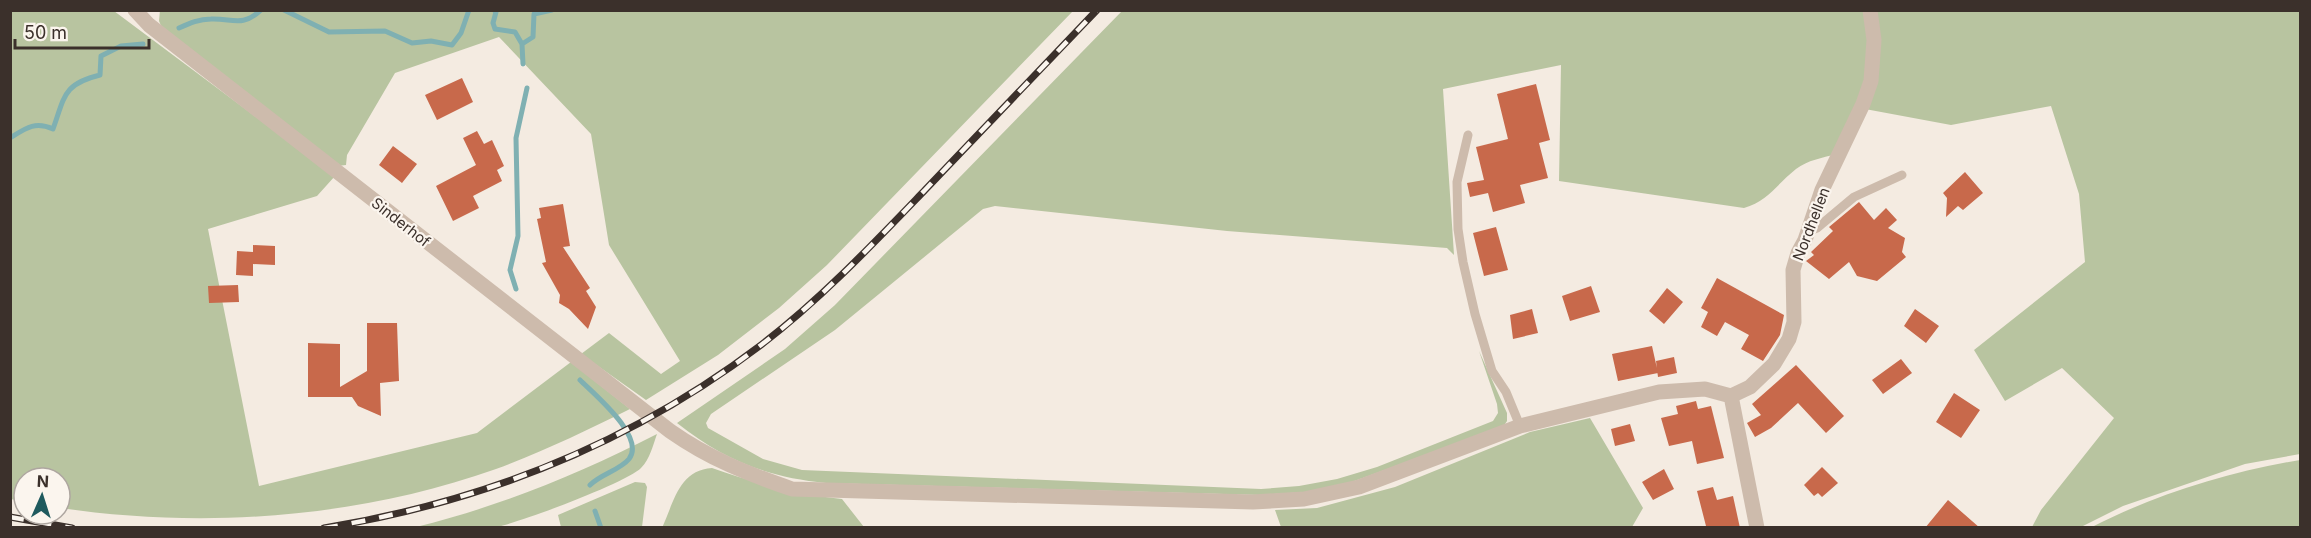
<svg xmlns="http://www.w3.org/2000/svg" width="2311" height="538" viewBox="0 0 2311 538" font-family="Inter,sans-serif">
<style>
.green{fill:#b8c4a0}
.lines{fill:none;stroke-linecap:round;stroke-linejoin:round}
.stream{stroke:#7fb0b2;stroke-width:5}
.building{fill:#c8694b}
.lane{stroke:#cdbbac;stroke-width:9}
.street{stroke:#cdbbac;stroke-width:15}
.rail-casing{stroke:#3b302b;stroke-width:7}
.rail{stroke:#fbf5ee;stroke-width:4.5;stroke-dasharray:14;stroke-linecap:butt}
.labels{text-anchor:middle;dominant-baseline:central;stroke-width:4.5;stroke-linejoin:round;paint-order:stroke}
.street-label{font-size:15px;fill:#3b302b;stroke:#fbf5ee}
</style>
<rect width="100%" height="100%" fill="#f4ebe1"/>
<!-- green -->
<path class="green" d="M 160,10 L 1073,11 L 827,265 L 779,308 L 718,355 L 646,400 L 581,354 L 609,333 L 661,374 L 680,361 L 609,245 L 591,134 L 499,37 L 395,73 L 347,155 L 346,165 L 337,166 L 162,28 L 159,21 Z
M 1863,10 L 1867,30 L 1867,76 L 1836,154 C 1822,158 1808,160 1796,169 C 1777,184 1768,201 1744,208 L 1559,181 L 1561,65 L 1443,89 L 1454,255 L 1447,248 L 1227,231 L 995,206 L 983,209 L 835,330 L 711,414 L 706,423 L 708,428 L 763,459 L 802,470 L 1261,489 L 1299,486 L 1337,479 L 1377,467 L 1493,421 L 1498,413 L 1497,404 L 1479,351 L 1507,413 L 1507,421 L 1503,427 L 1349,483 L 1306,492 L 1260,495 L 826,483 C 766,477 724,460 677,423 L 785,349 L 835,305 L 1122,11 Z
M 11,11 L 114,11 L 335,176 L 317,196 L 208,229 L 259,486 L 477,433 L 571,362 L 630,409 C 586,431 542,452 496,469 C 358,518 205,529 60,508 L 60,478 L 24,478 L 24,502 L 11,499 Z
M 1875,11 L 2300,11 L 2300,454 L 2245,464 L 2123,506 L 2081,527 L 2032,527 L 2041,510 L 2114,418 L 2062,368 L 2005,401 L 1974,350 L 2085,262 L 2079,194 L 2051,106 L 1951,125 L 1865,109 Z
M 1590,418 L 1643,508 L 1632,527 L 1281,527 L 1275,510 L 1317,508 L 1395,487 L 1530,432 Z
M 657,434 C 653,445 650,459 641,468 C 628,482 512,526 491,528 C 466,529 441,528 416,527 C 501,506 579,474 657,434 Z
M 2300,460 L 2300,527 L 2092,527 C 2156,494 2229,472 2300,460 Z
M 712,468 C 755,483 796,494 842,499 L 864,527 L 662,528 C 674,502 679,470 712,468 Z
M 635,482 L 645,483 L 647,487 L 642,527 L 561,527 L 558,515 Z"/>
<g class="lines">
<!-- stream -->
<path class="stream" d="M 284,10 L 329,32 L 385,31 L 412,43 L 431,41 L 452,45 L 461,33 L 469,10
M 494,10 L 496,12 L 493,23 L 495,29 L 515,32 L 522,44 L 533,37 L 534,14 L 552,10
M 179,28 C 190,23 199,19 211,19 C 232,18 242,28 261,10
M 522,44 L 523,64
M 10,138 C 26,128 35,121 53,129 C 65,96 63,84 100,75 L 101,56 L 121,46 L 143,44
M 516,289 L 510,270 L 518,236 L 516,138 L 527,88
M 580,380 C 595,395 646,437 629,459 C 620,470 601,474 590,485
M 595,511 L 601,528"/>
</g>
<!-- building -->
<path class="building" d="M 462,78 L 473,102 L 437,120 L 425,95 Z
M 1536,84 L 1550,140 L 1539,143 L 1548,178 L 1520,185 L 1525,203 L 1493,212 L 1488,193 L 1470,197 L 1467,183 L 1484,180 L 1476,147 L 1508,139 L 1497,94 Z
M 477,131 L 484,144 L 492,140 L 504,166 L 497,170 L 502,181 L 473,196 L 479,208 L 453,221 L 436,186 L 476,165 L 463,138 Z
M 393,146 L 417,164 L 402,183 L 379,165 Z
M 1965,172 L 1983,193 L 1963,210 L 1958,206 L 1946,217 L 1947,198 L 1943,193 Z
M 1859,202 L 1874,220 L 1886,208 L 1897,220 L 1888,228 L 1905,238 L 1902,252 L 1906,257 L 1877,281 L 1857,276 L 1849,262 L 1829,279 L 1806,261 L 1814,255 L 1811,252 L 1833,231 L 1829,227 Z
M 563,204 L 570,246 L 563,247 L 590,288 L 586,291 L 596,307 L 588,329 L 569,309 L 559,303 L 560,295 L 542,263 L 546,262 L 537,219 L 541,218 L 539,208 Z
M 1496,227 L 1508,270 L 1484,276 L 1473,233 Z
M 253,245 L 275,246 L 275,265 L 253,264 L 253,276 L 236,275 L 237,251 L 253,252 Z
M 1717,278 L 1784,315 L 1780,335 L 1763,361 L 1741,349 L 1749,335 L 1725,322 L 1717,336 L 1701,327 L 1708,312 L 1701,308 Z
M 238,285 L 239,302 L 209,303 L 208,286 Z
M 1591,286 L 1600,312 L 1570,321 L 1562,296 Z
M 1667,288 L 1683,302 L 1664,324 L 1649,311 Z
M 1532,309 L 1538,333 L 1513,339 L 1510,315 Z
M 1915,309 L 1939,326 L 1926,343 L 1904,326 Z
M 367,323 L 397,323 L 399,381 L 380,383 L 381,416 L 358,406 L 352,397 L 308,397 L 308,343 L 340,344 L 340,387 L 367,371 Z
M 1652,346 L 1658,373 L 1618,381 L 1612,354 Z
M 1674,357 L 1677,373 L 1658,377 L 1656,361 Z
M 1901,359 L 1912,373 L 1883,394 L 1872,380 Z
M 1796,365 L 1844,416 L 1826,433 L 1798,403 L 1771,428 L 1755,437 L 1747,423 L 1761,415 L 1752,404 Z
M 1954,393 L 1980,410 L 1961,438 L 1936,422 Z
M 1696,401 L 1698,409 L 1711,406 L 1724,458 L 1697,464 L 1692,441 L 1669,446 L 1661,418 L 1678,414 L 1676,406 Z
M 1630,424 L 1635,441 L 1615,446 L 1611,429 Z
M 1822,467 L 1838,483 L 1822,497 L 1818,493 L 1814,496 L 1804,485 Z
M 1664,469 L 1674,489 L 1653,500 L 1642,482 Z
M 1713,487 L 1717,500 L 1733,496 L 1740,528 L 1706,526 L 1697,491 Z
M 1948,500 L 1980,528 L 1925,528 Z"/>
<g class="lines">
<!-- lane -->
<path class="lane" d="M 1468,135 L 1457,182 L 1458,229 L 1463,262 L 1475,314 L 1492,371 L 1506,392 L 1520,426
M 1809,231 L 1817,228 L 1854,197 L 1902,175"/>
<!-- street -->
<path class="street" d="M 135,10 L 149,25 L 670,431 C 710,459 746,473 792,489 L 1253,502 L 1304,499 L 1359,487 L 1520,426 L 1659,392 L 1705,389 L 1731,396 L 1750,387 L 1774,364 L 1789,339 L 1794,322 L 1793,270 L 1798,253 L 1805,240 L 1822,190 L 1863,104 L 1871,81 L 1874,40 L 1870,10
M 1731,396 L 1757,528"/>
<defs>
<path id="rail" d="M 10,517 L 72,528
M 324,528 C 483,502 632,443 761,345 C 821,299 873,244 925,190 C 982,130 1040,70 1097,10"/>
</defs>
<!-- rail casing -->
<use href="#rail" class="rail-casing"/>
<!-- rail -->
<use href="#rail" class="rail"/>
</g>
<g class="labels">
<!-- street labels -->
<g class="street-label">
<text transform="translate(401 222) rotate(38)">Sinderhof</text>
<text transform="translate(1811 224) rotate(-69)">Nordhellen</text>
</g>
</g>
<!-- border -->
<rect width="2311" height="538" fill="none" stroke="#3b302b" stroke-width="24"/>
<!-- north arrow -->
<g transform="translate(42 496) rotate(3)"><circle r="28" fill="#fbf5ee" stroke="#aea6a0" stroke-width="1.5"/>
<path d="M0-4.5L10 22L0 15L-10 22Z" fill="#1f5a5e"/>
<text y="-9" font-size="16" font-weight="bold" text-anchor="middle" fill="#3b302b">N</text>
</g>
<!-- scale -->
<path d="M15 39v9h134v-9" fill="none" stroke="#3b302b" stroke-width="3"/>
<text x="24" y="39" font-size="18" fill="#3b302b" stroke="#fbf5ee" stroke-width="4.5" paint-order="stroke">50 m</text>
</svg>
